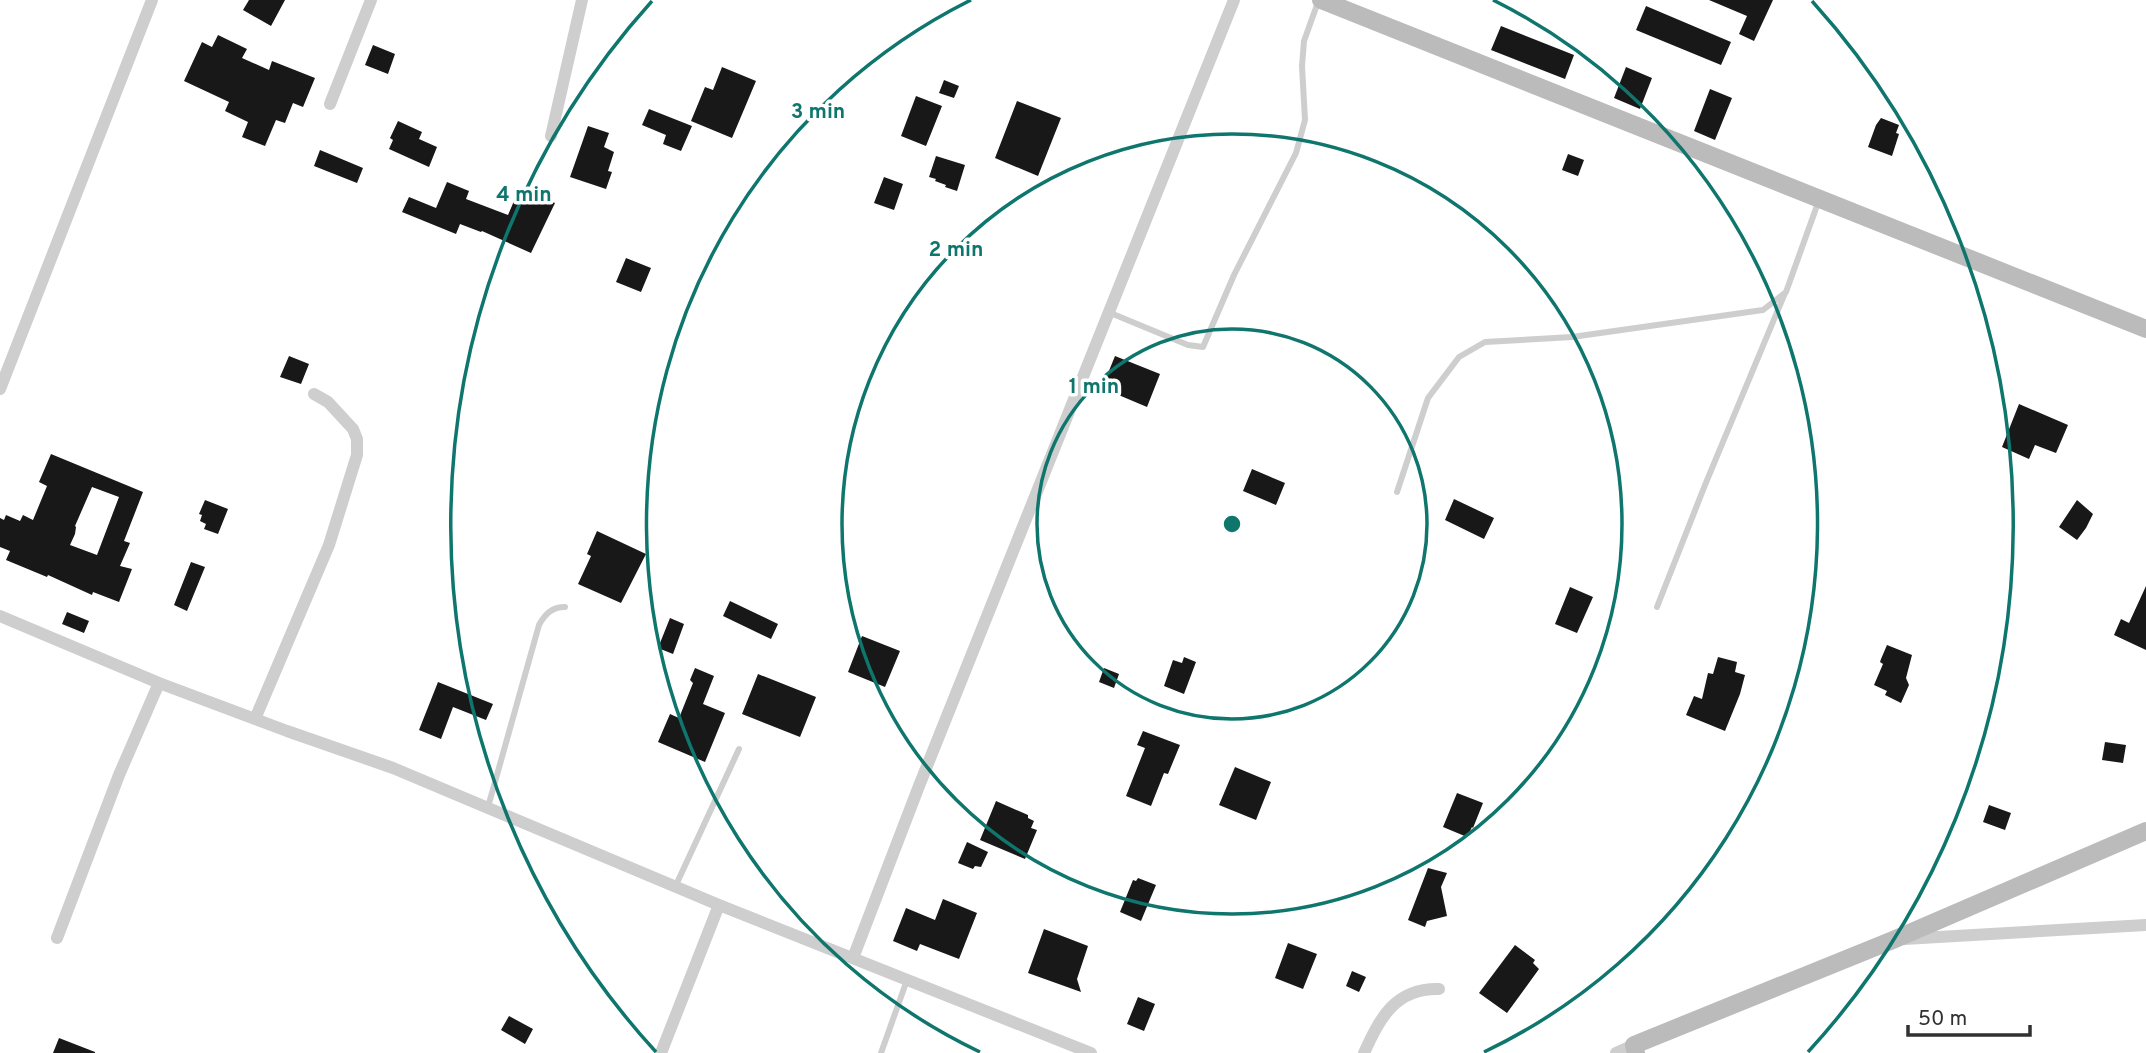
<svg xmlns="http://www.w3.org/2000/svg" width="2146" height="1053" viewBox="0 0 2146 1053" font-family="Overpass,sans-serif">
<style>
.building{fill:#181818;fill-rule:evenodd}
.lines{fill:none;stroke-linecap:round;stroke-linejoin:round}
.lane{stroke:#cecece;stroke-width:6}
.street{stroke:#cecece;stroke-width:12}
.secondary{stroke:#bbb;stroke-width:18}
.ring{fill:none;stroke:#0f766e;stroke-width:3.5}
.centre{fill:#0f766e;stroke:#fff;stroke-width:3.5}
.ring-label{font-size:21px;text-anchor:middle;font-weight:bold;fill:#0f766e;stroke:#fff;stroke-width:7;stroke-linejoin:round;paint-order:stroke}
</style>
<rect width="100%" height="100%" fill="#fff"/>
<!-- building -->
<path class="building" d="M 249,0 L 285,0 L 271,26 L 243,10 Z
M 1709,0 L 1773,0 L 1754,41 L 1739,34 L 1747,16 Z
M 1646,6 L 1731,42 L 1721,65 L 1636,30 Z
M 1501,26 L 1574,55 L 1565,79 L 1491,50 Z
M 218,35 L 247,49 L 242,58 L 269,70 L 272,61 L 315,78 L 303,107 L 293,103 L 285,123 L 276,120 L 265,146 L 242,137 L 248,122 L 225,111 L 229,102 L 184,81 L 202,42 L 212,47 Z
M 373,45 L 395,54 L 388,74 L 365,65 Z
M 722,67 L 756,81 L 732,138 L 691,121 L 705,87 L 713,90 Z
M 1626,67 L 1652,78 L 1640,109 L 1614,98 Z
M 944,80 L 959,86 L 954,98 L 939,93 Z
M 1710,89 L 1732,98 L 1715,140 L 1694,131 Z
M 916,96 L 942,106 L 926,146 L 901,136 Z
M 1017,101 L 1061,118 L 1038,176 L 995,158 Z
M 649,109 L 692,126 L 681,151 L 663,144 L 666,135 L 642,125 Z
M 1881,118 L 1899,125 L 1896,133 L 1899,134 L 1892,156 L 1868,147 L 1876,125 Z
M 398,121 L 422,132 L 419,139 L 437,147 L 429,167 L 389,149 L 393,140 L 390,138 Z
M 588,126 L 609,133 L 604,147 L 614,152 L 608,171 L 612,172 L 606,189 L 570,177 Z
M 320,150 L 363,168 L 357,183 L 314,166 Z
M 1568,154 L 1584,160 L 1578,176 L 1562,170 Z
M 936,156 L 965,165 L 957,191 L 945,187 L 946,185 L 935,181 L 936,179 L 929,177 Z
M 884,177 L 903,184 L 894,210 L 874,203 Z
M 447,182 L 469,191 L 466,199 L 508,215 L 520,187 L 555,203 L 531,253 L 482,231 L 481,232 L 460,224 L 456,234 L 402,212 L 409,197 L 436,208 Z
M 626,258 L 651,268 L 641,292 L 616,282 Z
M 289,356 L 309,364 L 301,384 L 280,377 Z
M 1115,356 L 1160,374 L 1147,407 L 1102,388 Z
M 2019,404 L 2068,425 L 2056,453 L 2035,445 L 2029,459 L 2002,447 Z
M 51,454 L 143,492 L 124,541 L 130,543 L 120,566 L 132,569 L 119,602 L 93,592 L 92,595 L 48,575 L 47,577 L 6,560 L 10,551 L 0,547 L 0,518 L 4,520 L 6,515 L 20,521 L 23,515 L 33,520 L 47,486 L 39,482 ZM 92,487 L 119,497 L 97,555 L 70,545 L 75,534 L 76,527 L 75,526 Z
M 1252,469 L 1285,483 L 1276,505 L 1243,491 Z
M 1454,499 L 1494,518 L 1484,539 L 1445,520 Z
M 205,500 L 228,509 L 218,534 L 204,529 L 206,524 L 200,521 L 202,515 L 199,514 Z
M 2077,500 L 2093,514 L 2086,528 L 2077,540 L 2059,527 Z
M 597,531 L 646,554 L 621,603 L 578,584 L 591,556 L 587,554 Z
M 191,562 L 205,567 L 187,611 L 174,605 Z
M 2146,586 L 2146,650 L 2114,635 L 2121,619 L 2129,623 Z
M 1570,587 L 1593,597 L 1577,633 L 1555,624 Z
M 730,601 L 778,624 L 771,639 L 723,616 Z
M 67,612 L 89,621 L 84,633 L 62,624 Z
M 670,618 L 684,624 L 673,654 L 658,648 Z
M 862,636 L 900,651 L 885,687 L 848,672 Z
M 1887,645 L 1912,655 L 1906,678 L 1909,685 L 1901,703 L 1885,695 L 1887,691 L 1874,685 L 1883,664 L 1880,662 L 1881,659 Z
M 1184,657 L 1196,662 L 1184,694 L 1164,686 L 1173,660 L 1182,663 Z
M 1718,657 L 1737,662 L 1735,672 L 1745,675 L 1740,694 L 1725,731 L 1686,715 L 1694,696 L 1702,699 L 1708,673 L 1713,674 Z
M 695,668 L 714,676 L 703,704 L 725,713 L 705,762 L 658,742 L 670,714 L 679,718 L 693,683 L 690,680 Z
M 1104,668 L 1119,674 L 1114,688 L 1099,682 Z
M 758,674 L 816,697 L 800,737 L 742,714 Z
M 438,682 L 493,704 L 486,720 L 453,707 L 441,739 L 419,730 Z
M 1143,731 L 1180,745 L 1168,774 L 1164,773 L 1151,806 L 1126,796 L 1145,748 L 1137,745 Z
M 2105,742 L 2126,745 L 2123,763 L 2102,760 Z
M 1235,767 L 1271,782 L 1256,820 L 1219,805 Z
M 1457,793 L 1483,803 L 1473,828 L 1472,827 L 1467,837 L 1443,827 Z
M 996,801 L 1028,815 L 1028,818 L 1034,821 L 1031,828 L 1037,830 L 1025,859 L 980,840 Z
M 1989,805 L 2011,813 L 2005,830 L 1983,822 Z
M 967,842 L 988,852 L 981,867 L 975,866 L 973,869 L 958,863 Z
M 1428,868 L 1447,873 L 1441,887 L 1447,916 L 1427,921 L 1425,927 L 1408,920 Z
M 1138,878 L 1156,885 L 1141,921 L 1120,912 L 1133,880 L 1136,881 Z
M 943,899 L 977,913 L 959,959 L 920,944 L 917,951 L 893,941 L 906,908 L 935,920 Z
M 1044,929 L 1088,946 L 1077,979 L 1081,992 L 1028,973 Z
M 1288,943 L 1317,954 L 1303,989 L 1275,978 Z
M 1515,945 L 1535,960 L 1533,963 L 1539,969 L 1507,1013 L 1479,993 Z
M 1352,971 L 1366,977 L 1359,992 L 1346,986 Z
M 1138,997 L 1155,1004 L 1144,1031 L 1127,1024 Z
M 509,1016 L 533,1029 L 525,1044 L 501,1030 Z
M 59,1038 L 95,1052 L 95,1053 L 53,1053 Z"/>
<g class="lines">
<!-- lane -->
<path class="lane" d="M 1108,312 L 1188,345 L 1203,347 L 1234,275 L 1296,153 L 1305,120 L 1302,66 L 1304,41 L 1318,2
M 1397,492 L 1428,398 L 1459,357 L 1485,342 L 1572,337 L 1763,310 L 1786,292 L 1819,200
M 1657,607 L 1705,485 L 1785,293
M 488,807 L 539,625 C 545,614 552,607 565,607
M 676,885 L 739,749
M 881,1053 L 907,980"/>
<!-- street -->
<path class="street" d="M 330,104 L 371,0
M 551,136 L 582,0
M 0,389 L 152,0
M 0,616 L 159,683 L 287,731 L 393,768 L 719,905 L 1091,1053
M 255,719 L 329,545 L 357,455 L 357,439 L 353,429 L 328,402 L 314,394
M 57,938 L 119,775 L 159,683
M 1904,939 L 2146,925
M 853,958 L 919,786 L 1234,0
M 661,1053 L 719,905
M 1364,1053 C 1380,1018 1395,988 1439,989
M 1616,1053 L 1634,1045"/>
<!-- secondary -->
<path class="secondary" d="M 1321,0 L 2146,329
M 1636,1053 L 1634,1045 L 1893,940 L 2146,831"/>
</g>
<!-- distance rings -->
<g class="ring">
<circle cx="1232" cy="524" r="195"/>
<circle cx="1232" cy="524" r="390"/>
<path d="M980 1052A585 585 0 0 1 971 0M1493 0A585 585 0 0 1 1484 1052"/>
<path d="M656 1052A781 781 0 0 1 652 1M1812 1A781 781 0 0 1 1808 1052"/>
</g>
<circle cx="1232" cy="524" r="10" class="centre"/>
<g class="ring-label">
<text x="818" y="118">3 min</text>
<text x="524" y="201">4 min</text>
<text x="956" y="256">2 min</text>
<text x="1094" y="393">1 min</text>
</g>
<!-- scale -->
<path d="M1908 1025v10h122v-10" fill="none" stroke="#313131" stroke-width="3.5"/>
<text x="1918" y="1025" font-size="21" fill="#313131" stroke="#ffffff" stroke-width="5" paint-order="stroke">50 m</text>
</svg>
